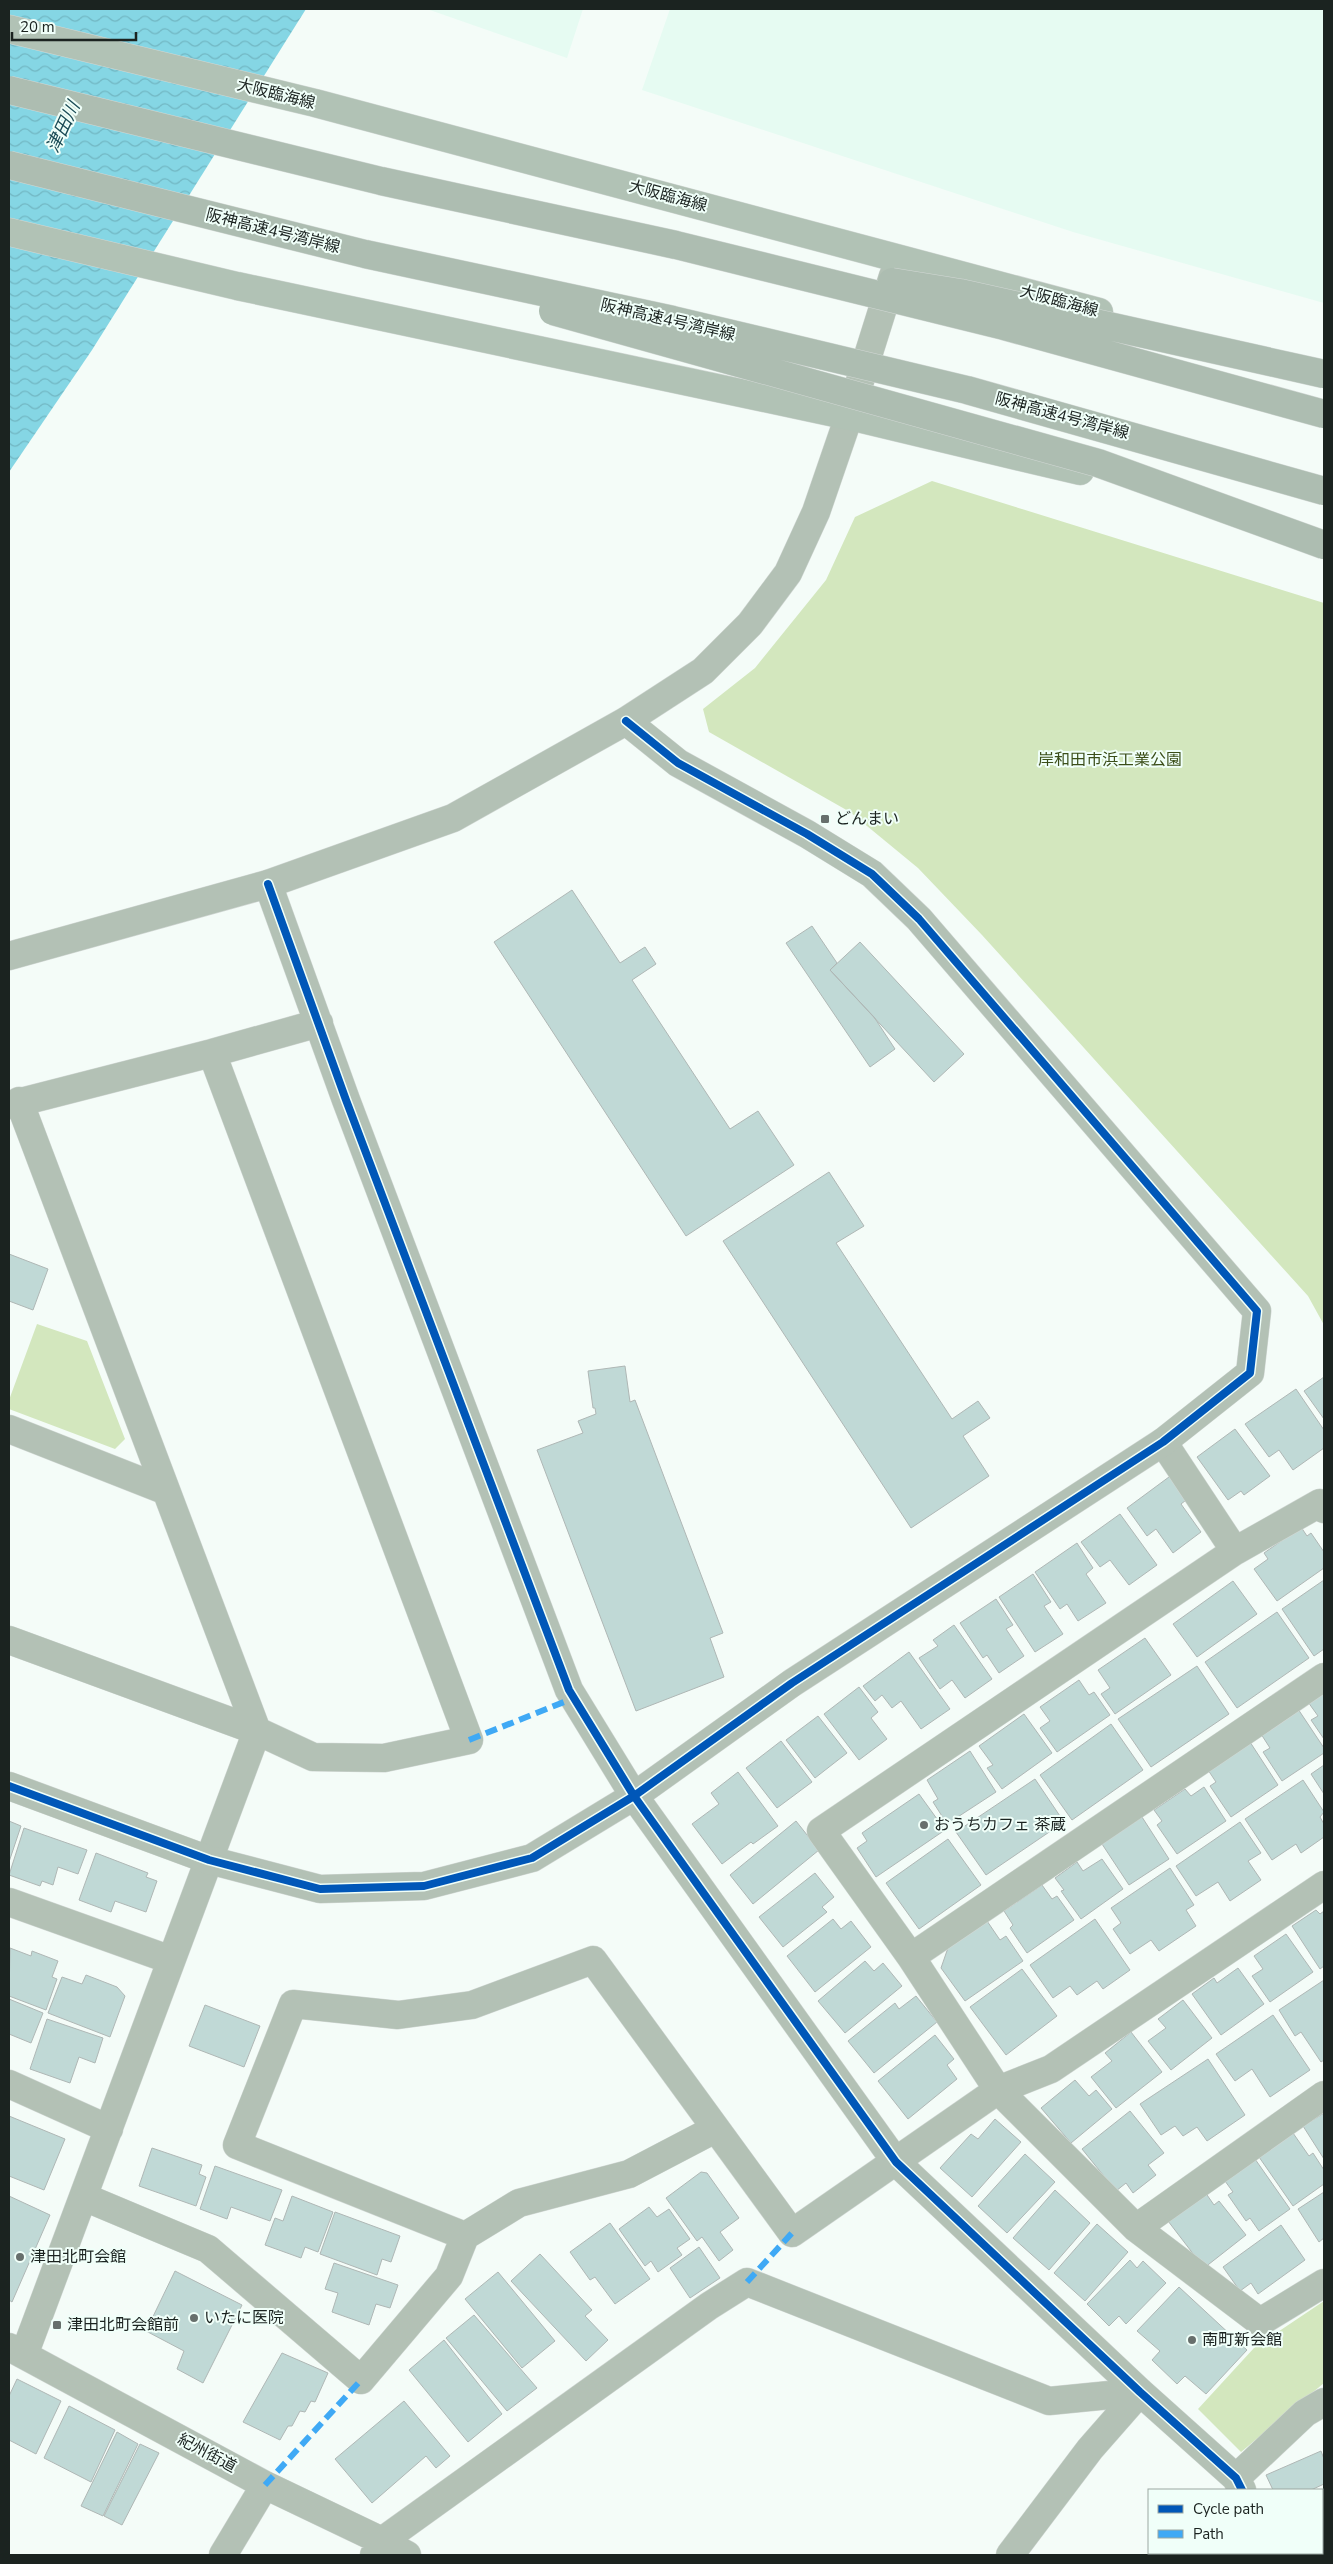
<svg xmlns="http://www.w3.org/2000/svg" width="1333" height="2564" viewBox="0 0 1333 2564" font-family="'Nunito Sans','Noto Sans JP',sans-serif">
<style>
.built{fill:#e6fbf2}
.park{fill:#d3e7be}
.water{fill:url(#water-waves)}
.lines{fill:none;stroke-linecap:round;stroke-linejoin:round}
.stream{stroke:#85d6e4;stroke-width:12}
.building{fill:#c0d9d6;stroke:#afb7b5}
.minor-casing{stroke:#d2d8d5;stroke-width:29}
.tertiary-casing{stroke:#d2d8d5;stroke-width:29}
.primary-casing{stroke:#d2d8d5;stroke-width:29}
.minor{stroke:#b3c1b5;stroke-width:28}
.tertiary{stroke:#b3c1b5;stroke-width:28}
.primary{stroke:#b1c2b5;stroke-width:28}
.motorway-bridge-casing{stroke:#d2d8d5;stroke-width:29;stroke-linecap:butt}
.motorway-bridge{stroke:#adbdb1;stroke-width:28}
.quiet{stroke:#3fa9f5;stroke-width:6;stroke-dasharray:12 6;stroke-linecap:butt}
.cycleway-casing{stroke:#f0fff9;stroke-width:11}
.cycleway{stroke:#0057b8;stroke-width:8}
.poi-dot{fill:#676f6c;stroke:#f0fff9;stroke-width:2}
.labels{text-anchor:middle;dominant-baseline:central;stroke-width:4;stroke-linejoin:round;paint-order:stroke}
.street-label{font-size:16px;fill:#1b2320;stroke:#f0fff9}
.park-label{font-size:16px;fill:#3b4e19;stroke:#f0fff9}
.poi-label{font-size:16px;fill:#1b2320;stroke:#f0fff9;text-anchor:start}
.water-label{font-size:18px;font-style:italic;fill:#1b4c56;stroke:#f0fff9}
</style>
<defs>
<pattern id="water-waves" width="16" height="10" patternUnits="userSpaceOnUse" patternTransform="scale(1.25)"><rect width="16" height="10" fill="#85d6e4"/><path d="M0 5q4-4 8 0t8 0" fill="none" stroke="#72b7c3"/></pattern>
</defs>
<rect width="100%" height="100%" fill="#f4fcf8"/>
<!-- built -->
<path class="built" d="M 427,9 L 583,9 L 567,58 Z
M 670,9 L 1324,9 L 1324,303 L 1073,232 L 642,90 Z"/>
<!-- park -->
<path class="park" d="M 932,481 L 1324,603 L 1324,1325 L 1308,1296 L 982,935 L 918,868 L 850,812 L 709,732 L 703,709 L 755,668 L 826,580 L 855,517 Z
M 37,1324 L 87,1341 L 125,1439 L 115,1449 L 9,1409 L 9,1400 Z
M 1324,2301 L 1324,2383 L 1241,2452 L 1198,2409 L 1254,2348 Z"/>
<!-- water -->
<path class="water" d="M 9,9 L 306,9 L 92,350 L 9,472 Z"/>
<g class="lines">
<!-- stream -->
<path class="stream" d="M 1216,2555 L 1217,2553"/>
</g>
<!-- building -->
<path class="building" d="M 572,890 L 620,963 L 645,947 L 656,964 L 632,980 L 730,1129 L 758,1111 L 794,1165 L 686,1236 L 494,942 Z
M 812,926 L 837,963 L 830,970 L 874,1017 L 895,1049 L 870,1067 L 786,943 Z
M 860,942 L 964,1054 L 934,1082 L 830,970 Z
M 829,1172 L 864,1226 L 836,1243 L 952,1419 L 978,1401 L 990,1418 L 963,1436 L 989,1476 L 911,1528 L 723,1241 Z
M 9,1254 L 48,1269 L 33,1310 L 9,1301 Z
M 625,1366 L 630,1402 L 635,1400 L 723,1633 L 710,1638 L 724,1677 L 636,1711 L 537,1450 L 583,1433 L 578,1421 L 596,1414 L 595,1408 L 593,1408 L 588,1371 Z
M 1324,1377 L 1324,1419 L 1304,1391 Z
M 1296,1389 L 1324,1430 L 1324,1448 L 1293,1470 L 1279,1450 L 1269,1457 L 1245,1424 Z
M 1235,1429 L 1270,1476 L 1244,1495 L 1241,1491 L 1228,1500 L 1197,1457 Z
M 1173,1474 L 1190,1497 L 1181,1504 L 1201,1532 L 1173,1553 L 1156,1529 L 1147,1536 L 1127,1508 Z
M 1120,1514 L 1157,1565 L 1129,1585 L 1110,1560 L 1100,1567 L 1081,1542 Z
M 1301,1527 L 1307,1536 L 1311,1533 L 1324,1552 L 1324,1568 L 1277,1601 L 1254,1569 L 1268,1559 L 1264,1553 Z
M 1077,1543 L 1093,1568 L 1086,1574 L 1106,1603 L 1078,1621 L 1067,1604 L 1060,1609 L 1035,1572 Z
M 1033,1574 L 1051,1602 L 1044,1606 L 1063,1634 L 1035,1652 L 999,1597 Z
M 1324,1580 L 1324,1649 L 1314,1656 L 1282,1609 Z
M 1233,1581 L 1257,1614 L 1197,1657 L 1173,1624 Z
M 996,1599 L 1013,1625 L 1006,1629 L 1024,1656 L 999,1673 L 987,1655 L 983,1658 L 960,1623 Z
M 1277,1612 L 1309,1658 L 1237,1708 L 1205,1662 Z
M 954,1625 L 992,1679 L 965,1698 L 952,1680 L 940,1689 L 919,1658 L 938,1646 L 933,1640 Z
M 1145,1638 L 1171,1675 L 1115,1714 L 1101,1694 L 1110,1688 L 1098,1670 Z
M 909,1652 L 950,1709 L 921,1729 L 901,1701 L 892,1708 L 882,1695 L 875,1701 L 863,1686 Z
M 1197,1666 L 1229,1714 L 1151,1767 L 1118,1719 Z
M 1079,1680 L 1089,1695 L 1094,1692 L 1110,1715 L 1057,1752 L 1040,1728 L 1050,1721 L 1040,1707 Z
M 859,1687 L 878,1712 L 871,1718 L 887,1739 L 859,1760 L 824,1714 Z
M 1324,1692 L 1324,1739 L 1311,1720 L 1318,1716 L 1308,1702 Z
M 1298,1709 L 1324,1748 L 1324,1753 L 1282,1781 L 1263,1752 L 1270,1748 L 1261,1734 Z
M 1024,1714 L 1052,1753 L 1002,1789 L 987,1768 L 993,1765 L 979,1746 Z
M 818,1716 L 847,1753 L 815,1778 L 786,1740 Z
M 1111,1724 L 1143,1770 L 1072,1820 L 1040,1775 Z
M 781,1741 L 812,1782 L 777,1808 L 746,1768 Z
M 1250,1742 L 1278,1785 L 1231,1817 L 1210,1786 L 1216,1782 L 1208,1770 Z
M 970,1751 L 996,1792 L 947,1824 L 933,1802 L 938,1799 L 927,1780 Z
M 1324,1765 L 1324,1794 L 1311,1774 Z
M 738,1772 L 778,1826 L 753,1844 L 751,1842 L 722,1864 L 692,1824 L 719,1804 L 711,1793 Z
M 1035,1779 L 1064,1822 L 986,1875 L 956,1832 Z
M 1303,1780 L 1324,1812 L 1320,1817 L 1324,1824 L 1324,1837 L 1301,1853 L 1296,1844 L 1272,1860 L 1245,1819 Z
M 1204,1787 L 1226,1821 L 1177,1854 L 1157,1825 L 1162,1821 L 1154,1810 L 1185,1789 L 1191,1796 Z
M 919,1794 L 945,1830 L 876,1877 L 857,1848 L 867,1841 L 862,1833 Z
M 1142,1817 L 1169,1859 L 1129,1885 L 1102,1844 Z
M 9,1821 L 21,1826 L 9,1862 Z
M 796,1821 L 819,1850 L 753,1904 L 730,1875 Z
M 1240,1822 L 1261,1853 L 1248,1861 L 1261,1880 L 1230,1901 L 1218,1882 L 1196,1896 L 1176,1866 Z
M 24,1828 L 87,1850 L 78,1874 L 58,1867 L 53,1885 L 42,1881 L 40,1886 L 9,1875 Z
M 948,1839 L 981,1885 L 919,1929 L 886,1883 Z
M 96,1853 L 148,1873 L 146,1877 L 157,1881 L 146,1912 L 115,1901 L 111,1912 L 79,1900 Z
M 1102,1859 L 1123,1889 L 1081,1919 L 1061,1891 L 1064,1890 L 1055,1878 L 1077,1862 L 1083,1871 Z
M 1170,1868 L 1194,1905 L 1186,1910 L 1196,1926 L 1159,1951 L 1151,1940 L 1130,1954 L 1113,1929 L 1121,1923 L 1111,1908 Z
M 815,1873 L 834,1897 L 822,1907 L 827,1912 L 783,1947 L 759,1917 Z
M 1042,1885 L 1052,1899 L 1057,1896 L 1074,1920 L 1027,1953 L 1010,1928 L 1013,1925 L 1004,1911 Z
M 1316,1910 L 1320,1914 L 1324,1911 L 1324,1966 L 1320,1969 L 1292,1926 Z
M 985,1918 L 1000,1940 L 1006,1936 L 1023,1961 L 965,2001 L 941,1968 L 950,1942 Z
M 833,1919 L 841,1929 L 851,1921 L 871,1947 L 815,1992 L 787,1956 Z
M 1095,1919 L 1130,1970 L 1103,1989 L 1097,1981 L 1077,1995 L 1070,1986 L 1053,1998 L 1030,1965 Z
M 1286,1934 L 1313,1972 L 1270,2002 L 1252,1976 L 1263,1969 L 1254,1956 Z
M 10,1948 L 31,1956 L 32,1951 L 58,1961 L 52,1977 L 57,1979 L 46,2010 L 9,1996 Z
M 865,1961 L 874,1971 L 883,1963 L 902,1986 L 845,2033 L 818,2001 Z
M 1238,1968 L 1264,2004 L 1221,2035 L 1192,1994 L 1214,1978 L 1217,1983 Z
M 1022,1969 L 1057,2016 L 1006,2055 L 970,2007 Z
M 86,1975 L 117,1987 L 125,1996 L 110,2037 L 48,2013 L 62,1977 L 82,1984 Z
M 1324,1980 L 1324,2060 L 1321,2062 L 1301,2032 L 1295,2036 L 1279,2010 Z
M 916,1996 L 937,2022 L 874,2073 L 848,2041 L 895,2003 L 899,2009 Z
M 9,1999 L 43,2013 L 31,2043 L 9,2034 Z
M 1183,2000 L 1212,2038 L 1171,2070 L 1148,2041 L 1166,2028 L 1158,2019 Z
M 205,2005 L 260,2026 L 244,2067 L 189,2046 Z
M 1273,2015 L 1310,2070 L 1270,2097 L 1252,2069 L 1235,2081 L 1216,2054 Z
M 47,2019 L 103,2038 L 95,2063 L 79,2057 L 70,2083 L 30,2069 Z
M 1131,2032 L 1162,2072 L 1116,2108 L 1091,2077 L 1112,2061 L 1105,2053 Z
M 935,2035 L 954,2059 L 947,2065 L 957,2079 L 908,2119 L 878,2081 Z
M 1208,2059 L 1245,2115 L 1207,2141 L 1197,2127 L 1183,2136 L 1175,2126 L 1161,2135 L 1140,2104 Z
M 1075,2080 L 1089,2096 L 1096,2090 L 1112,2109 L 1071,2143 L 1041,2108 Z
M 1130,2111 L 1164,2153 L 1148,2165 L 1156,2175 L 1133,2193 L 1126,2183 L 1116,2191 L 1082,2149 Z
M 1324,2113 L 1324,2159 L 1303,2126 Z
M 9,2116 L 65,2139 L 44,2190 L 9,2176 Z
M 995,2119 L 1021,2142 L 972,2197 L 940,2168 L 971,2134 L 978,2139 Z
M 1293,2133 L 1309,2156 L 1313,2153 L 1324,2170 L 1324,2184 L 1293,2206 L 1259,2157 Z
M 152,2148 L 202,2165 L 199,2174 L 206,2177 L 196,2206 L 139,2186 Z
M 1025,2154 L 1055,2182 L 1007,2233 L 978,2206 Z
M 1255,2159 L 1290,2209 L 1259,2231 L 1250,2218 L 1246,2221 L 1228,2195 L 1233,2192 L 1225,2181 Z
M 215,2166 L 282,2190 L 270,2221 L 231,2207 L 227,2219 L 200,2209 Z
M 701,2172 L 707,2173 L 739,2218 L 720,2232 L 733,2250 L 719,2261 L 702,2237 L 697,2241 L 666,2198 Z
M 1055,2190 L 1090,2223 L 1049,2270 L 1013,2238 Z
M 1205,2192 L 1214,2205 L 1219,2201 L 1246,2235 L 1204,2268 L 1168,2221 Z
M 1324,2192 L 1324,2238 L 1319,2242 L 1298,2209 Z
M 9,2196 L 50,2215 L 12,2302 L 9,2300 Z
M 292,2196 L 333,2212 L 318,2252 L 305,2247 L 301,2258 L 265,2245 L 275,2218 L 283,2221 Z
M 649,2207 L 657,2217 L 669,2209 L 690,2239 L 677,2248 L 682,2255 L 658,2272 L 651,2261 L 645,2266 L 619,2229 Z
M 335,2212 L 400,2236 L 391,2262 L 382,2259 L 377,2275 L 320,2254 Z
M 610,2223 L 650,2279 L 615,2304 L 595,2277 L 590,2280 L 570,2252 Z
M 1097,2224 L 1128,2252 L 1085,2301 L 1054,2273 Z
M 1281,2225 L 1305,2260 L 1258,2294 L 1251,2283 L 1240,2291 L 1223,2267 Z
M 699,2247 L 720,2278 L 690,2298 L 670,2268 Z
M 540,2254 L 592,2310 L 585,2316 L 608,2340 L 586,2361 L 511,2281 Z
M 1130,2260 L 1137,2268 L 1143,2261 L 1166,2283 L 1126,2324 L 1119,2316 L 1109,2326 L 1087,2304 Z
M 334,2263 L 398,2285 L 390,2308 L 376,2304 L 369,2325 L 332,2312 L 338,2293 L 325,2289 Z
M 175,2271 L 242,2305 L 203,2383 L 177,2369 L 184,2351 L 146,2331 Z
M 498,2272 L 555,2341 L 522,2368 L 465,2299 Z
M 1179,2287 L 1247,2350 L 1206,2394 L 1185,2376 L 1177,2384 L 1152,2360 L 1160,2351 L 1137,2331 Z
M 474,2315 L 537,2388 L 507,2411 L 446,2338 Z
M 444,2340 L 502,2414 L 468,2442 L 409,2370 Z
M 282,2353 L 328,2373 L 315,2402 L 311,2401 L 305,2412 L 300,2411 L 292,2426 L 288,2426 L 280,2440 L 243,2422 Z
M 17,2379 L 61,2401 L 36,2454 L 9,2440 L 9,2396 Z
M 404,2401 L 450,2456 L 436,2468 L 426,2456 L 372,2503 L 335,2459 Z
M 69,2406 L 115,2430 L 91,2482 L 44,2458 Z
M 117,2432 L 138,2444 L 103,2516 L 81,2506 Z
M 140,2444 L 159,2453 L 122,2525 L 104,2516 Z
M 1321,2451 L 1324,2459 L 1324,2484 L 1311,2490 L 1273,2490 L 1266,2475 Z
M 1324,2494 L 1324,2555 L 1300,2555 L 1299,2553 L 1322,2553 L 1322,2495 Z"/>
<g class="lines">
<defs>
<path id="minor" d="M 268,884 L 346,1100 L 569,1690 L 634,1796 L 896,2162 L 1140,2392 L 1236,2478 L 1242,2490
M 19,1101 L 257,1731 L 24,2355
M 9,1105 L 212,1053 L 319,1023
M 9,1429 L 164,1490
M 1163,1442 L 1235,1551
M 1324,1509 L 1320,1503 L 1235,1551 L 821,1831 L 911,1957 L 998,2090 L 1136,2228 L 1260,2322 L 1324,2283
M 9,1640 L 257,1731 L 313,1757 L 384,1758 L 469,1740 L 212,1053
M 9,1902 L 171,1960
M 911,1957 L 1324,1677
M 9,2084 L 109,2129
M 84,2197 L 208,2249 L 361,2380 L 449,2276 L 465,2236 L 519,2203 L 629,2174 L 715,2129
M 1136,2228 L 1324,2095
M 465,2236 L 237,2145 L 293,2004 L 398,2015 L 472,2005 L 593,1960 L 792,2233 L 998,2090 L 1051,2069 L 1324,1885
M 9,2347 L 265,2485 L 382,2541 L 407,2555
M 1236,2478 L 1305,2413 L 1324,2402
M 1271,2553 L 1273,2555
M 223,2555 L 265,2485
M 374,2555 L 382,2541 L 709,2306 L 747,2282 L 1049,2401 L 1140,2392
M 1010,2555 L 1090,2449 L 1140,2392"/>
<path id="tertiary" d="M 9,956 L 268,884 L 453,818 L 626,721 L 703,671 L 750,624 L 788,573 L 816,512 L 849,416 L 893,276
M 9,1786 L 209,1860 L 320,1889 L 424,1886 L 532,1858 L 634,1796 L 792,1683 L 1163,1442 L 1250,1373 L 1257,1311 L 919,919 L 872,874 L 807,834 L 678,763 L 626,721"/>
<path id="primary" d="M 9,29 L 315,103 L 1099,312
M 9,232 L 237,286 L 849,416 L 1080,471"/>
</defs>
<!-- minor casing -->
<use href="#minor" class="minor-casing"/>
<!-- tertiary casing -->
<use href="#tertiary" class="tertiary-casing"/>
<!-- primary casing -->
<use href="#primary" class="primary-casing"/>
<!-- minor -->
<use href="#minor" class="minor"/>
<!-- tertiary -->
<use href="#tertiary" class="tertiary"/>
<!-- primary -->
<use href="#primary" class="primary"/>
<defs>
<path id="motorway-bridge" d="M 9,90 L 381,181 L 676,245 L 1004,326 L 1324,414
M 9,165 L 365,254 L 673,320 L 967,390 L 1324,491
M 892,282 L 960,293 L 1324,374
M 553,311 L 1098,463 L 1324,545"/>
</defs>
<!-- motorway-bridge casing -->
<use href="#motorway-bridge" class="motorway-bridge-casing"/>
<!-- motorway-bridge -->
<use href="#motorway-bridge" class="motorway-bridge"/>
<!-- quiet -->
<path class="quiet" d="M 469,1740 L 574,1698
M 747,2282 L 792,2233
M 265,2485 L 361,2380"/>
<defs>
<path id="cycleway" d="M 268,884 L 346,1100 L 569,1690 L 634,1796 L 896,2162 L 1140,2392 L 1236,2478 L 1242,2490
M 9,1786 L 209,1860 L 320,1889 L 424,1886 L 532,1858 L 634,1796 L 792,1683 L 1163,1442 L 1250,1373 L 1257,1311 L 919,919 L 872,874 L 807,834 L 678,763 L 626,721"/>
</defs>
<!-- cycleway casing -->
<use href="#cycleway" class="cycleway-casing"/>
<!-- cycleway -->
<use href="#cycleway" class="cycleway"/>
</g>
<!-- markers -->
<g class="poi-dot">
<rect x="820" y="814" width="10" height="10" rx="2.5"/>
<circle cx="924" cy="1825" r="5"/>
<circle cx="20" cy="2257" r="5"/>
<circle cx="194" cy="2318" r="5"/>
<rect x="52" y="2320" width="10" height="10" rx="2.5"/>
<circle cx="1192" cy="2340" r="5"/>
</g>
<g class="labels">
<!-- street labels -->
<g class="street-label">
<text transform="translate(276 94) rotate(14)">大阪臨海線</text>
<text transform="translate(668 196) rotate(15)">大阪臨海線</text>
<text transform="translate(273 231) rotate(14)">阪神高速4号湾岸線</text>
<text transform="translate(1059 301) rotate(15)">大阪臨海線</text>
<text transform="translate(668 320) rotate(13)">阪神高速4号湾岸線</text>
<text transform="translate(1062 416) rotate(15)">阪神高速4号湾岸線</text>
<text transform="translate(207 2453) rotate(28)">紀州街道</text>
</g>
<!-- park labels -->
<g class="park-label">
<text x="1110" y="760">岸和田市浜工業公園</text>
</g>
<!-- poi labels -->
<g class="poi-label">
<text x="835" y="819">どんまい</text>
<text x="934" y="1825">おうちカフェ 茶蔵</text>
<text x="30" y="2257">津田北町会館</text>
<text x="204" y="2318">いたに医院</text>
<text x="67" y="2325">津田北町会館前</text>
<text x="1202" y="2340">南町新会館</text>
</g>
<!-- water labels -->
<g class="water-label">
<text transform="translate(63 127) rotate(-65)">津田川</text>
</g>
</g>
<!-- border -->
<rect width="1333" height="2564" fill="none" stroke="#1b2320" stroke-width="20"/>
<!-- legend -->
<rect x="1148" y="2489" width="175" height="65" fill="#f0fff9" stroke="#9ba7a2"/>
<rect x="1158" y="2505" width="25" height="8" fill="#0057b8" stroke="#9ba7a2"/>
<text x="1193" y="2514" font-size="15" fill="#1b2320">Cycle path</text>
<rect x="1158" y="2530" width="25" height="8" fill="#3fa9f5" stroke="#9ba7a2"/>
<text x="1193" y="2539" font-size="15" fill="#1b2320">Path</text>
<!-- scale -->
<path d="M12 32v8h124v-8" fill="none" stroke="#1b2320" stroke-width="2.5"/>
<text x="20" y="32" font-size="15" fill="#1b2320" stroke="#f0fff9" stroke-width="4" paint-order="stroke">20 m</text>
</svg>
